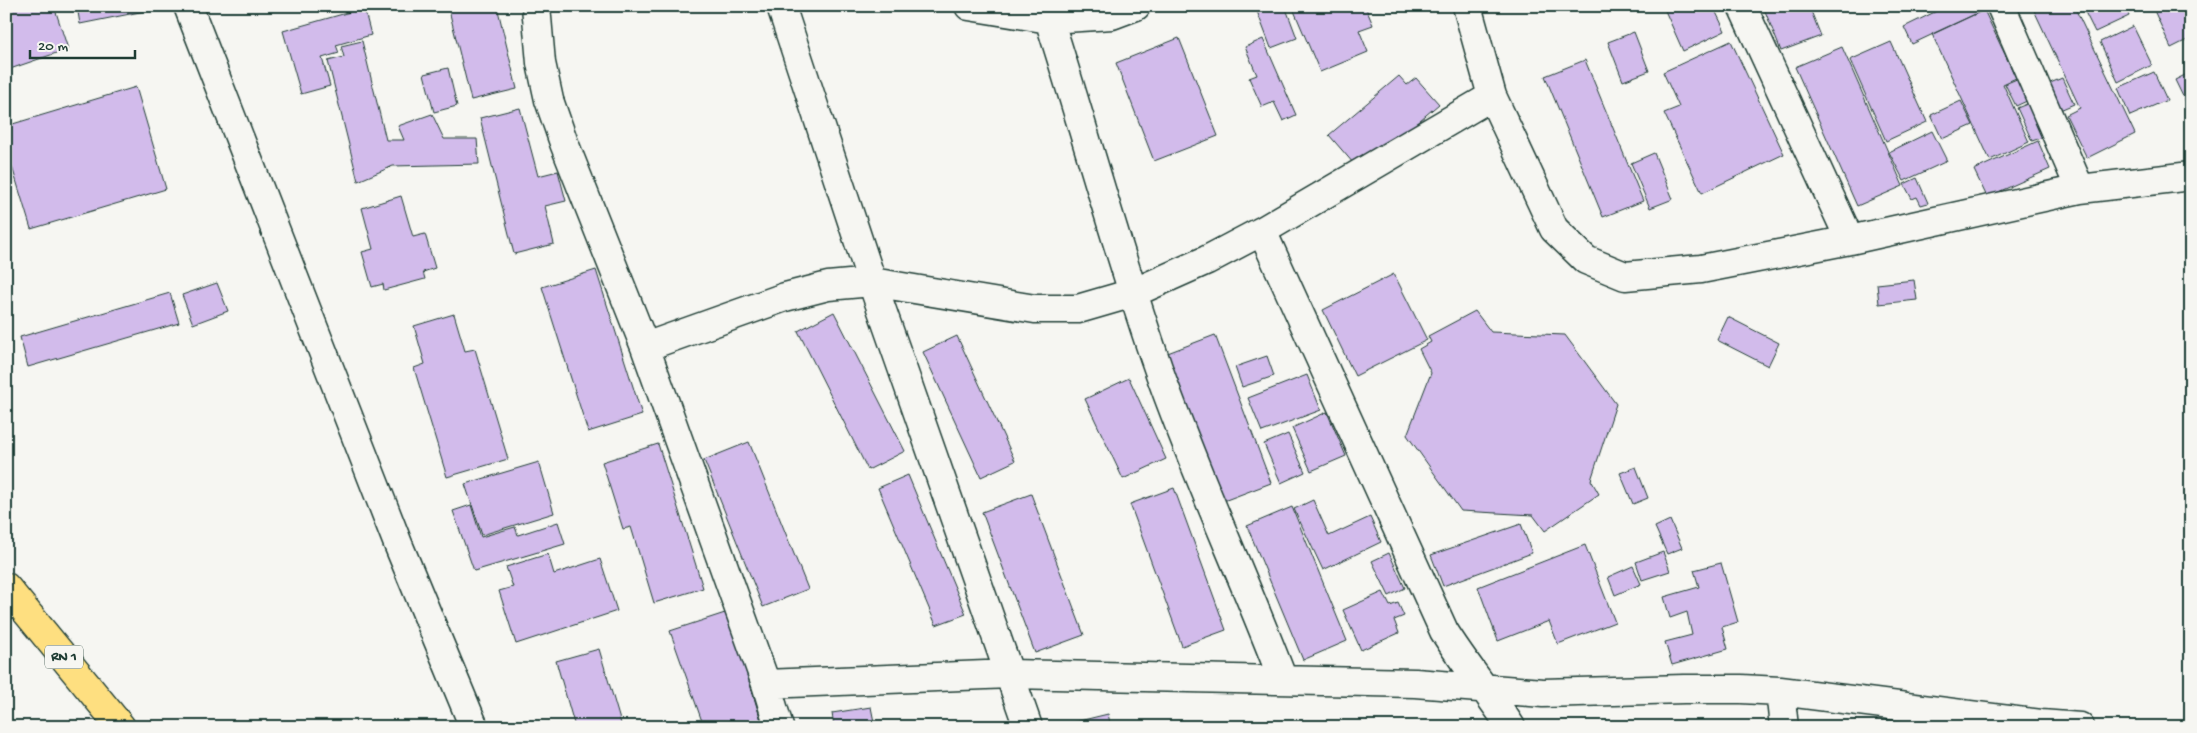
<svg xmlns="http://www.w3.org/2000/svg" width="2197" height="733" viewBox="0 0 2197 733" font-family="'Gochi Hand',sans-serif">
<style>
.building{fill:#d2bbeb;stroke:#1f3d34}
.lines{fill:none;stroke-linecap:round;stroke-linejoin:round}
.minor-casing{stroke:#1f3d34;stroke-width:31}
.highway-casing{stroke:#1f3d34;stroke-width:31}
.minor{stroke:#f6f6f2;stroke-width:28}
.highway{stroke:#fedf80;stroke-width:28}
.labels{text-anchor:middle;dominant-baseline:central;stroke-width:4;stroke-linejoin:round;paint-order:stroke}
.shield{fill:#f6f6f2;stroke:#60746d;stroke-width:1}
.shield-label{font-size:14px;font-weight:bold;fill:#1f3d34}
</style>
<rect width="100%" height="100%" fill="#f6f6f2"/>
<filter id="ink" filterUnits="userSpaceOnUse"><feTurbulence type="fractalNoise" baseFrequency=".02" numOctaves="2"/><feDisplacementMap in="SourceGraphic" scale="10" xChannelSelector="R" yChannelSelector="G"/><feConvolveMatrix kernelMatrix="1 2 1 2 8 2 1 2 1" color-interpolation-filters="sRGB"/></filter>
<g filter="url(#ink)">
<!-- building -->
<path class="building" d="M 6,6 L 54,6 L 68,49 L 10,69 L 6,58 Z
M 77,6 L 150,6 L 150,10 L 80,24 Z
M 468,6 L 497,6 L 517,89 L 471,100 L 449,10 Z
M 1255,6 L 1285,6 L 1297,38 L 1271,48 Z
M 1292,6 L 1365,6 L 1373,25 L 1359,30 L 1368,52 L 1320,72 Z
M 1663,6 L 1713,6 L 1725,31 L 1683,51 Z
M 1763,6 L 1809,6 L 1821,36 L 1781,51 Z
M 1947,6 L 1982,6 L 1984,10 L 1912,44 L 1904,27 Z
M 2032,6 L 2074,6 L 2135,134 L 2087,158 L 2066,115 L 2080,108 Z
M 2082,6 L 2125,6 L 2129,16 L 2095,32 Z
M 2152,6 L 2191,6 L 2191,38 L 2171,48 Z
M 364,8 L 371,35 L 336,45 L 339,53 L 322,58 L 330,86 L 301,94 L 283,31 Z
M 1984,10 L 2016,78 L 2003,84 L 2029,142 L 1990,160 L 1932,34 Z
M 2133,26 L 2152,65 L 2118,82 L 2100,42 Z
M 1634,32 L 1649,71 L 1623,81 L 1608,42 Z
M 1179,38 L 1218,136 L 1154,161 L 1116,63 Z
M 1263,39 L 1296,115 L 1283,121 L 1274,102 L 1262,107 L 1249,78 L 1257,75 L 1245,47 Z
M 362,41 L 386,140 L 404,140 L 398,126 L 432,114 L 444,139 L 477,139 L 479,164 L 393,166 L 358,181 L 328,61 L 344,57 L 341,46 Z
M 1731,41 L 1784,154 L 1702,193 L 1664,113 L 1679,107 L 1663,72 Z
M 1891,42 L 1927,122 L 1886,141 L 1850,60 Z
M 1842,47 L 1903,186 L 1857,206 L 1795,67 Z
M 1585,60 L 1643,201 L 1603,217 L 1545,76 Z
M 448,68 L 457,106 L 434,112 L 424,74 Z
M 2154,72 L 2167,100 L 2130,116 L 2118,88 Z
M 2191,72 L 2191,113 L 2175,80 Z
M 1399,76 L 1407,85 L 1416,78 L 1439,104 L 1360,171 L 1329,135 Z
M 2019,78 L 2029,100 L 2016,106 L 2005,84 Z
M 2062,78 L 2074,104 L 2060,110 L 2048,84 Z
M 136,87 L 166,189 L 31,229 L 6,147 L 6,126 Z
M 1961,101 L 1973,125 L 1942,139 L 1931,115 Z
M 2032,102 L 2046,136 L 2032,141 L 2017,108 Z
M 520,108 L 538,176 L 558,171 L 566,201 L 545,206 L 554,244 L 514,254 L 480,118 Z
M 1932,131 L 1947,161 L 1904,181 L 1889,152 Z
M 2038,141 L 2050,169 L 1987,197 L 1974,170 Z
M 1654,153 L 1673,199 L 1650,208 L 1631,163 Z
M 1917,178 L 1928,203 L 1921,205 L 1917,197 L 1912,199 L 1904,184 Z
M 401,196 L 413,237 L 425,234 L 435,268 L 423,272 L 425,279 L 384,290 L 383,284 L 372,287 L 362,252 L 373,249 L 362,208 Z
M 596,270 L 642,415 L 588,432 L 542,287 Z
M 1394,274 L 1427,340 L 1355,376 L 1323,310 Z
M 1914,280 L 1917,300 L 1879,304 L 1877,284 Z
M 217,283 L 228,311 L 193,324 L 182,295 Z
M 170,293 L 179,323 L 28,367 L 20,337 Z
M 1475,311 L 1491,332 L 1565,335 L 1616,404 L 1591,480 L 1599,494 L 1545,531 L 1533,515 L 1461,511 L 1407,435 L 1431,373 L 1419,349 L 1431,342 L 1428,336 Z
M 834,312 L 905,451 L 868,470 L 798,331 Z
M 454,314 L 465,351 L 475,349 L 508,459 L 447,477 L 414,368 L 425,364 L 414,326 Z
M 1728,317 L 1779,343 L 1768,366 L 1717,340 Z
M 1215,335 L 1271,483 L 1221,502 L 1165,354 Z
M 957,336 L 1015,461 L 981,477 L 923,352 Z
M 1267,356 L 1274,376 L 1242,387 L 1235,367 Z
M 1307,375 L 1321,410 L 1262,432 L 1248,398 Z
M 1129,378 L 1166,459 L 1123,479 L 1085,399 Z
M 1327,412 L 1346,456 L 1311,471 L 1292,428 Z
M 1288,434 L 1305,472 L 1281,483 L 1264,444 Z
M 749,442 L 808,589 L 763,607 L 704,460 Z
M 658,444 L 703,588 L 654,603 L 631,527 L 623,529 L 602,462 Z
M 539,462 L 554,513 L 482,535 L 465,484 Z
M 1636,467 L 1648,498 L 1633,504 L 1620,473 Z
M 908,475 L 966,614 L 936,625 L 878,488 Z
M 1174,488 L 1226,630 L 1182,646 L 1130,504 Z
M 1031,494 L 1084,635 L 1035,653 L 982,512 Z
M 1313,500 L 1329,536 L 1370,517 L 1381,542 L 1323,570 L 1294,509 Z
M 471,505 L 481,537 L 515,527 L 518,535 L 558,522 L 565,544 L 474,571 L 453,511 Z
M 1292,507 L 1347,641 L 1303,660 L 1247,526 Z
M 1670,520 L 1682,548 L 1667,554 L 1655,527 Z
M 1521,524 L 1532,553 L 1443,586 L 1431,555 Z
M 1585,545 L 1615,622 L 1558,644 L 1549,621 L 1498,641 L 1478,587 Z
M 1663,552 L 1670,571 L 1642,580 L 1636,562 Z
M 1389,553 L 1405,588 L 1389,596 L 1372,561 Z
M 548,554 L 554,574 L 600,559 L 617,611 L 516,644 L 499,591 L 513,587 L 506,567 Z
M 1721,563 L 1738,622 L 1722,627 L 1728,649 L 1672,665 L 1665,642 L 1692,635 L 1687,612 L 1670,618 L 1664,597 L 1699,587 L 1694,570 Z
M 1633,566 L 1641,584 L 1615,595 L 1608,577 Z
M 1383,592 L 1390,606 L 1398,603 L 1404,616 L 1394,620 L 1399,633 L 1361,650 L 1343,610 Z
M 728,612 L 763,727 L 704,727 L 670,631 Z
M 599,649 L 622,727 L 575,727 L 556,661 Z
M 871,707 L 875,727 L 834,727 L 832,713 Z
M 1108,714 L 1111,727 L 1068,727 L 1067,724 Z"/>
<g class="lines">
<defs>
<path id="minor" d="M 188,6 L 398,544 L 474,727
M 536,6 L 541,63 L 549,100 L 564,143 L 645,347 L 766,684 L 779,727
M 781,6 L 872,282 L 1028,727
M 969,6 L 1049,19 L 1112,15 L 1136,6
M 1467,6 L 1492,96 L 1554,229 L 1586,260 L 1625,276 L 1701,269 L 1850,240 L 2080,189 L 2191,176
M 1742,6 L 1850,240
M 2001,6 L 2080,189
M 1049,19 C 1086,135 1118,253 1158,368 C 1195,474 1243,575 1283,680
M 1262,231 L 1444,631 C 1465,665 1490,694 1511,727
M 645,347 L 785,297 L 828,286 L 872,282 L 1035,309 L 1078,309 L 1133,293 L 1207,260 L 1262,231 L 1492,96
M 766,684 L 1010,674 L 1415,683 L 1543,693 L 1684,689 L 1741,689 L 1780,691 L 2041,724 L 2080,727
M 1780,691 L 1784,727"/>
<path id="highway" d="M 6,587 L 121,727"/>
</defs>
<!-- minor casing -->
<use href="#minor" class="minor-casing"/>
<!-- highway casing -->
<use href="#highway" class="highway-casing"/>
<!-- minor -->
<use href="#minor" class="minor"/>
<!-- highway -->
<use href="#highway" class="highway"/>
</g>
</g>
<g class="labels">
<!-- shield labels -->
<rect class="shield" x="45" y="645.5" width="38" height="23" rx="4"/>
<g class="shield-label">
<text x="64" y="657">RN 1</text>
</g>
</g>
<!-- margin -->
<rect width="2197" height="733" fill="none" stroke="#f6f6f2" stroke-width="25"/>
<rect x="12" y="12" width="2172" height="708" fill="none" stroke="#1f3d34" stroke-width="2" filter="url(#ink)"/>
<!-- scale -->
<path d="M30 50v8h105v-8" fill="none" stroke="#1f3d34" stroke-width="2.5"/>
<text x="38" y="50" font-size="15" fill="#1f3d34" stroke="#f6f6f2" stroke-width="4" paint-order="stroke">20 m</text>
</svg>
